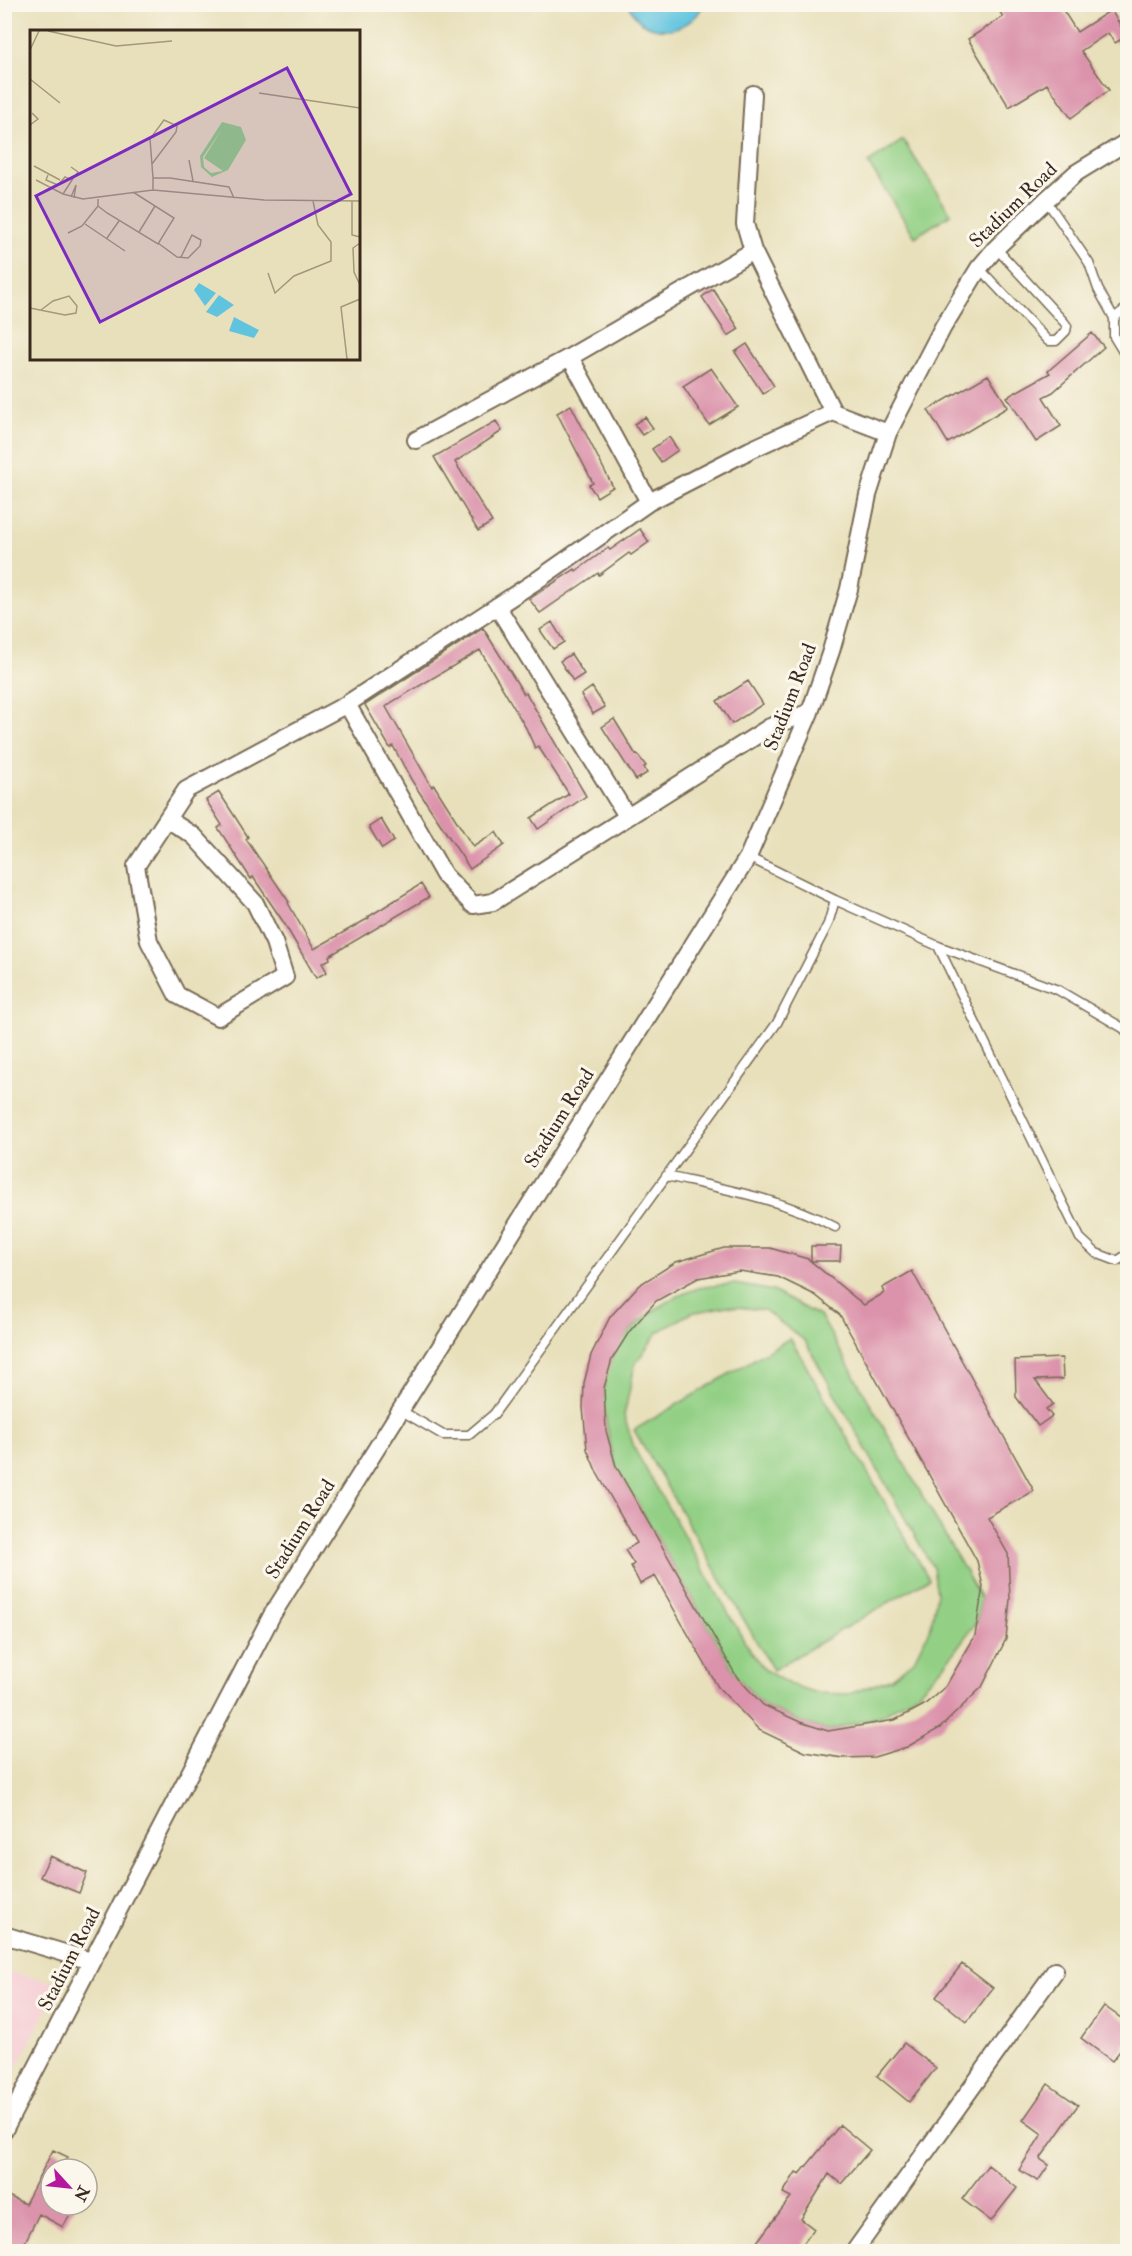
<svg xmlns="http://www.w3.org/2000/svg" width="1132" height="2256" viewBox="0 0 1132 2256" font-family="'IM FELL Double Pica',serif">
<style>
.built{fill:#f6cfd6}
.green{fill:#93d085;stroke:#677d52;stroke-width:1.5;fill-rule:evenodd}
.water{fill:#61c4df;stroke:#4e777e;stroke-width:1.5}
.building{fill:#db93ab;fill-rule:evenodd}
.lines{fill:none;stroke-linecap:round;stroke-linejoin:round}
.service-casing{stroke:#786a55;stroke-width:11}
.minor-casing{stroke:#786a55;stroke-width:20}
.service{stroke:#fff;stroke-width:8}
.minor{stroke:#fff;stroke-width:16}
.labels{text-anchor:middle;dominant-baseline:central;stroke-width:6;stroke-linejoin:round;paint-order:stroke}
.street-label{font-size:20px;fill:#3b2a1e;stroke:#fbf7ec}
.inset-road{fill:none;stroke:#a3977c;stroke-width:1.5}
.view{fill:#7b2cbf;fill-opacity:0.15;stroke:#7b2cbf;stroke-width:3}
.inset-edge{fill:none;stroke:#3b2a1e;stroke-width:3}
</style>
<rect width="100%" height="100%" fill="#fbf7ec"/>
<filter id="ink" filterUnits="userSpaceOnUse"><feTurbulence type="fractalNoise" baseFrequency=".0167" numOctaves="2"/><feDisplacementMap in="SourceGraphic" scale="12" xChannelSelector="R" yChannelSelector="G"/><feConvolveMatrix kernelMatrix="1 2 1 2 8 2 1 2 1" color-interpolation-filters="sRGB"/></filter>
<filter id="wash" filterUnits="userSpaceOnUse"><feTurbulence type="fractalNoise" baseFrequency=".008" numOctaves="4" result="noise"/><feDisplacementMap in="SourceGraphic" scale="24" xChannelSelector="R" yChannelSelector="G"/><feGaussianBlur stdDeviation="1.35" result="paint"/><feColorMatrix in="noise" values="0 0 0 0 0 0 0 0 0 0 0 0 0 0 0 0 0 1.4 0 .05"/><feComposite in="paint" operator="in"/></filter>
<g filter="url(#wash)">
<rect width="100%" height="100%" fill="#e8e0bb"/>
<!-- built -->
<path class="built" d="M 5,1972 L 61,1982 L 5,2090 L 4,1972 Z"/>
<!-- green -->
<path class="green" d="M 903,140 L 951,214 L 915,237 L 868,163 Z
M 735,1284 L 773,1291 L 821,1317 L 981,1599 L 977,1621 L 946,1663 L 918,1693 L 881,1716 L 828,1731 L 800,1722 L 763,1705 L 737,1677 L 616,1466 C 609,1441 603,1415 604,1389 C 607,1339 655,1302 699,1288 C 710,1285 724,1285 735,1284 ZM 727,1306 L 764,1310 L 805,1341 L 933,1568 L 937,1593 L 931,1626 L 914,1660 L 892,1678 L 849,1694 L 817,1693 L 789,1684 L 765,1670 L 750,1651 L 635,1450 L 624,1416 L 635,1364 L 658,1332 L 691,1313 Z
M 790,1338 L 929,1579 L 773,1670 L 634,1430 Z"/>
<!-- water -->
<path class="water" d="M 629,5 L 629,4 L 703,5 C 690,36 641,39 629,5 Z"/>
<g id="blocks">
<!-- building -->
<path class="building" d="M 995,4 L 1059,4 L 1077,32 L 1111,10 L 1127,36 L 1115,43 L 1108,33 L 1081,51 L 1109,90 L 1071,118 L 1047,84 L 1009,107 L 968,39 L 1003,17 Z
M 713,289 L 739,329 L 728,336 L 702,297 Z
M 1092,333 L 1104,347 L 1053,392 L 1043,397 L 1061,426 L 1036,442 L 1007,397 L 1050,373 L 1048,371 Z
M 747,344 L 774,386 L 763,394 L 735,352 Z
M 711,368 L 738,407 L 709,425 L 683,386 Z
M 988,375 L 1008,407 L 948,443 L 928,410 Z
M 571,405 L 613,487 L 597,497 L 589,485 L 593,483 L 557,413 Z
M 645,417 L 653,428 L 642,435 L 634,424 Z
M 496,421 L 502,431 L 455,462 L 492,522 L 478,531 L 434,457 Z
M 669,437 L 678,450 L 661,462 L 652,449 Z
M 640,529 L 649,542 L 631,555 L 629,553 L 599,575 L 598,573 L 540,613 L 529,599 L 575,569 L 576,571 L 608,548 L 610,550 Z
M 552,622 L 564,642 L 553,649 L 540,630 Z
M 483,628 L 524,694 L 526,693 L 586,796 L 538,829 L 531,818 L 569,794 L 538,746 L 535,748 L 526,728 L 480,650 L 392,702 L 386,707 L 432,787 L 434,785 L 473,847 L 496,832 L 504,845 L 470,869 L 412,781 L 393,746 L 390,748 L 365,705 Z
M 571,654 L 584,674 L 573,681 L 560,661 Z
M 748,681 L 763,704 L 732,724 L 717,701 Z
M 592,687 L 605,707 L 593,714 L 581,695 Z
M 614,719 L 636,755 L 637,754 L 646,766 L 644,767 L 647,773 L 636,780 L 602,727 Z
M 219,792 L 248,837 L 246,839 L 289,902 L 288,903 L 314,949 L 369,918 L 368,917 L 421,884 L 429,897 L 329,956 L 330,959 L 322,963 L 327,972 L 316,978 L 284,923 L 253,877 L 251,879 L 218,828 L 222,825 L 206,800 Z
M 381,819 L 394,841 L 382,849 L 369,827 Z
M 811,1246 L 841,1246 L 840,1261 L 811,1261 Z
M 724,1248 L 770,1248 L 808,1259 L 864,1305 L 884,1293 L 882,1288 L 912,1271 L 1034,1491 L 987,1517 L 1008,1554 L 1010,1599 L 1006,1639 L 982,1687 L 940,1728 L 907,1747 L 874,1757 L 843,1758 L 805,1752 L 759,1730 L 718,1687 L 655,1576 L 640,1584 L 631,1566 L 634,1564 L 625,1550 L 637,1543 L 597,1473 L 587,1449 L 583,1408 L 584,1383 L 591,1355 L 610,1317 L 639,1285 L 676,1262 ZM 740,1271 L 778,1277 L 815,1295 L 840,1315 L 977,1561 L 983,1586 L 975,1636 L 946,1686 L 924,1705 L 895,1720 L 828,1731 L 800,1722 L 763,1705 L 737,1677 L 616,1466 L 606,1431 L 604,1388 L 612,1359 L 629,1332 L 656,1301 L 698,1278 Z
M 1062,1358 L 1063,1379 L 1035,1380 L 1053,1404 L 1046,1409 L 1052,1416 L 1038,1426 L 1016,1397 L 1015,1360 Z
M 50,1856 L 87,1873 L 79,1893 L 40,1877 Z
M 962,1964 L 993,1988 L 967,2022 L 936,1997 Z
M 1104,2006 L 1128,2023 L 1128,2041 L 1112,2061 L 1081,2038 Z
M 904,2043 L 936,2068 L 909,2102 L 877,2076 Z
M 1048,2084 L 1078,2105 L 1040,2159 L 1049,2165 L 1038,2181 L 1019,2170 L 1042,2134 L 1023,2120 Z
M 840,2125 L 870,2150 L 841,2184 L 829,2174 L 801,2219 L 814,2229 L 797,2252 L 769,2252 L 757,2242 L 791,2197 L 783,2193 L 796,2172 L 800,2174 Z
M 53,2150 L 68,2157 L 62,2169 L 51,2169 L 51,2205 L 76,2205 L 63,2227 L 39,2214 L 20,2252 L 4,2252 L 4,2194 L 25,2204 Z
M 988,2165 L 1017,2188 L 991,2221 L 962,2199 Z"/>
</g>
</g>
<g filter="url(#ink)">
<use href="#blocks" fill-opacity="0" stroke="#786a55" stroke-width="1.5"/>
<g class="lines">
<defs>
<path id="service" d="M 1046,200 L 1089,263 L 1098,289 L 1114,318 L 1128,307
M 979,268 L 1048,341 L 1056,341 L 1066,331 L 1067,326 L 1064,322 L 996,248
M 1114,318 L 1114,337 L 1128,360
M 835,900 L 938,946 L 1058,990 L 1123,1028 L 1128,1033
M 938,946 L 1080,1238 L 1096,1253 L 1117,1261 L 1128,1254
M 666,1176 C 724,1189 783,1199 835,1227
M 400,1410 L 443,1435 L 469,1435 L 494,1414 L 777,1023 L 828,924 L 835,900 L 748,857"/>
<path id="minor" d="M 753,94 L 745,224 L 753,251 L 833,412
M 570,357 L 649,502
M 416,440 L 570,357 L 753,251
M 497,606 L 627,816
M 810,712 L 770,727 L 493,902 L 473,905 L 444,875 L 347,704 L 536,581 L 649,502 L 750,450 L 833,412 L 888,433
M 167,819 L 194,836 L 255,903 L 274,942 L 285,977 L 218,1017 L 177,995 L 149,941 L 136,866 L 186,790 L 349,703
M 4,1935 L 91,1961
M 4,2130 L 272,1615 L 748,857 L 810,712 L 831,651 L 849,589 L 868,495 L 888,433 L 943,327 L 979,268 L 996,248 L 1046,200 L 1076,173 L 1128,141
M 854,2252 L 1055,1971"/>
</defs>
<!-- service casing -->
<use href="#service" class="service-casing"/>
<!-- minor casing -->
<use href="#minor" class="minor-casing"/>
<!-- service -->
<use href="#service" class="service"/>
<!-- minor -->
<use href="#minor" class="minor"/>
</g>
</g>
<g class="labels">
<!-- street labels -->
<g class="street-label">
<text transform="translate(1013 205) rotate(-44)">Stadium Road</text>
<text transform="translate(790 697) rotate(-69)">Stadium Road</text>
<text transform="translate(559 1118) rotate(-58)">Stadium Road</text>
<text transform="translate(300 1529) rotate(-58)">Stadium Road</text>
<text transform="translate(69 1959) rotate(-63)">Stadium Road</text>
</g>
</g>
<!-- overview -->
<g transform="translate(30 30)">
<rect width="330" height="330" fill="#e8e0bb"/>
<path d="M 192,92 L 211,97 L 216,110 L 198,140 L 182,147 L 171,137 L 170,126 ZM 192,99 L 174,128 L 193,141 L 181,143 L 174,137 L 173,127 Z" fill="#93d085" fill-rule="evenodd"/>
<path d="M 169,253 L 186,263 L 175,276 L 164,260 ZM 189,265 L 204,275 L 187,287 L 176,282 ZM 204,287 L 229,300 L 224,308 L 199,301 Z" fill="#61c4df"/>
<path class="inset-road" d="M 18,1 L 86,16 L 142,11M 0,20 L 9,1M 0,49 L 30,73M 229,63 L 330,78M 0,95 L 8,89 L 2,83M 159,130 L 163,151M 122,134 L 146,102 L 147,96 L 134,90 L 120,109 L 123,148M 4,136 L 30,150M 41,137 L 48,142 L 42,150M 18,145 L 16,150 L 28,155 L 35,147 L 42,150 L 33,164M 6,150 L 33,164 L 53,169 L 123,160 L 234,170 L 330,171M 123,160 L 123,148 L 140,148 L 199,157 L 204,168M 41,167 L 46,155 L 44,168M 68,169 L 68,176 L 77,183 L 128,214 L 144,188 L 103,162M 322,171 L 322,205 L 330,207M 55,194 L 95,221M 109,202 L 125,176M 38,203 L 52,196 L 68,176M 77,208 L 89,191M 128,213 L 147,227 L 158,228 L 170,216 L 171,210 L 162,205 L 151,227M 330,213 L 323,218 L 324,242 L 330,255M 238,243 L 245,263 L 264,246 L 301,231 L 301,212 L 288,195 L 283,171M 0,278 L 35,285 L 46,283 L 47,276 L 39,266 L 23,271 L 11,280M 317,329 L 311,277 L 330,269"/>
<path class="view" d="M 257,38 L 321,164 L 70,292 L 6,166 Z"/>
<rect width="330" height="330" class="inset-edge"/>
</g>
<!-- margin -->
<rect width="1132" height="2256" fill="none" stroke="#fbf7ec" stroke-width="24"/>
<!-- north arrow -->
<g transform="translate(69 2187) rotate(117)"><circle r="28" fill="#fbf7ec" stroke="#aea59a" stroke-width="1.5"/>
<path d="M0-4.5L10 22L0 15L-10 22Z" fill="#b5179e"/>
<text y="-9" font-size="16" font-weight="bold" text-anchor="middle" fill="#3b2a1e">N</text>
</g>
</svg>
